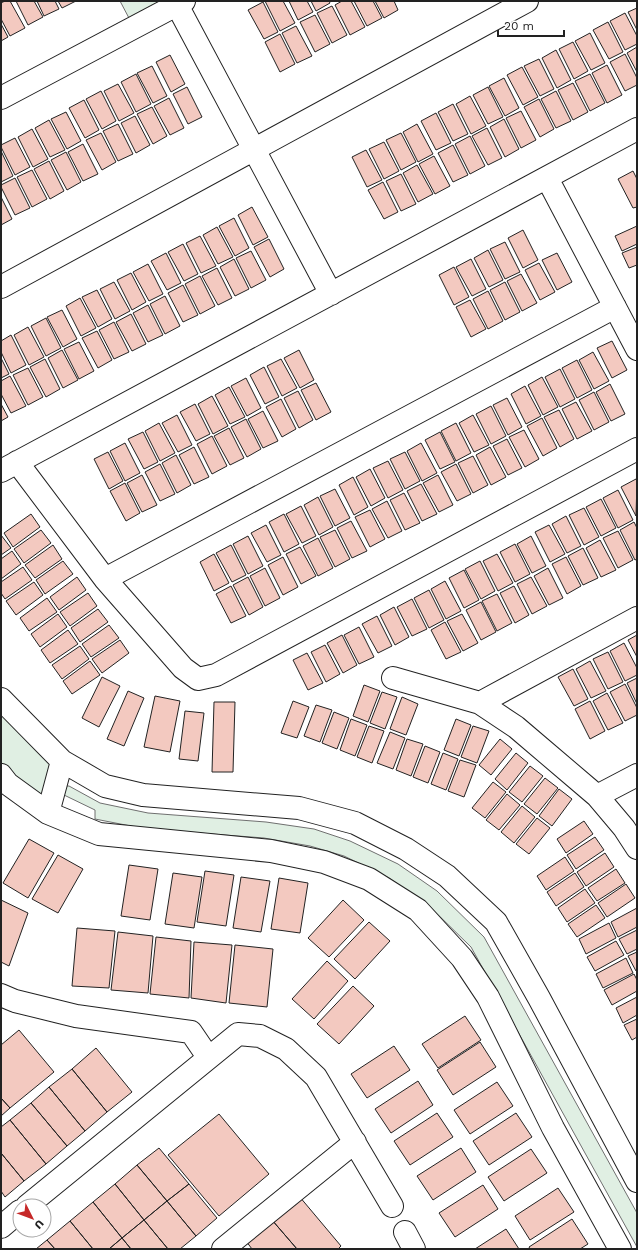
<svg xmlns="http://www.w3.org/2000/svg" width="638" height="1250" viewBox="0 0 638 1250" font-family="'Work Sans',sans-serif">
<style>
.green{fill:#e0efe3;stroke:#6f6f6f}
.building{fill:#f3c9c0;stroke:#222}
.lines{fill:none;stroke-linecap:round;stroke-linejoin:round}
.minor-casing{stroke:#222;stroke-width:24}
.minor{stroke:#fff;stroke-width:22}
</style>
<rect width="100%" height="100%" fill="#fff"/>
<!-- green -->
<path class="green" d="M 120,1 L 164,1 L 130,20 Z
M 1,699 L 62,761 L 48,813 L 1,775 Z
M 60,786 L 69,786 L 100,803 L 148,813 L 266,822 L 314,829 L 350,841 L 398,864 L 437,891 L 484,937 L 637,1213 L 637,1247 L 471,947 L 427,904 L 389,878 L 344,856 L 310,846 L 264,838 L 146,829 L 95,819 L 95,810 L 64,795 Z"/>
<!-- building -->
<path class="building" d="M 5,1 L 10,1 L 25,28 L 10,36 L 1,19 L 1,3 Z
M 16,1 L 34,1 L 43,17 L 28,25 Z
M 37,1 L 55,1 L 59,9 L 44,16 Z
M 58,1 L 76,1 L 62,8 Z
M 265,1 L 283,1 L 295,23 L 280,31 Z
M 289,1 L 307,1 L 313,12 L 298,20 Z
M 311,1 L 329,1 L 330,3 L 316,11 Z
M 342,1 L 351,1 L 365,27 L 350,35 L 335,5 Z
M 354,1 L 373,1 L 382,18 L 367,26 Z
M 375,1 L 394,1 L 398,10 L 384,18 Z
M 263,2 L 278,32 L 264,39 L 248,10 Z
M 332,6 L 347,35 L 332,43 L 317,13 Z
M 637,8 L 637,30 L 628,12 Z
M 625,13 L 637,36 L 637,44 L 625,50 L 610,21 Z
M 315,15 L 330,44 L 315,52 L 300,22 Z
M 608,22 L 623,52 L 609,59 L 593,30 Z
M 1,24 L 8,37 L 1,41 Z
M 296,26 L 312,56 L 297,63 L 282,33 Z
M 590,33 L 605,63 L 591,70 L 575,41 Z
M 280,34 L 295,64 L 280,72 L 265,42 Z
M 573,42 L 588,71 L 574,79 L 559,49 Z
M 637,47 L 637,72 L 627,53 Z
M 556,50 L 571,80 L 557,88 L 542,58 Z
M 625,54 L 637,78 L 637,85 L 625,91 L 610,62 Z
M 170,55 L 185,84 L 171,92 L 156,62 Z
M 539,59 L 554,89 L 540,96 L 524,66 Z
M 607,65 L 622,95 L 607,103 L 592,73 Z
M 152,66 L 167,96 L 153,103 L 137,73 Z
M 522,67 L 538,97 L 523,105 L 507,75 Z
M 136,74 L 151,104 L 136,112 L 121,82 Z
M 590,74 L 605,103 L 590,111 L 575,81 Z
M 504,78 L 519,108 L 505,116 L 489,86 Z
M 573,83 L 588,112 L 573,120 L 558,90 Z
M 118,84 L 134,113 L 119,121 L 104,91 Z
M 187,87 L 202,117 L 188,124 L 173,94 Z
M 488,87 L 503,117 L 488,124 L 473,95 Z
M 101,91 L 116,121 L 102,129 L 86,99 Z
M 556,91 L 571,121 L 556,128 L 541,99 Z
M 470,96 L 486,126 L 471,134 L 456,104 Z
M 169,98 L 184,128 L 170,135 L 154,106 Z
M 539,99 L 554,129 L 540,137 L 524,107 Z
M 84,100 L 99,130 L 85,138 L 69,108 Z
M 453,104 L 468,134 L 453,141 L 438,112 Z
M 152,107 L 167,136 L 153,144 L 137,114 Z
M 521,111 L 536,140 L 521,148 L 506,118 Z
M 66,112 L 81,141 L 67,149 L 51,119 Z
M 436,113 L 451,143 L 436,150 L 421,121 Z
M 135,116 L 150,145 L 136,153 L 121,123 Z
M 504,119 L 519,149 L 505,157 L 490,127 Z
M 49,120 L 65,150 L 50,157 L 35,128 Z
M 118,124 L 133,154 L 118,161 L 103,131 Z
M 417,124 L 433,154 L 418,162 L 403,132 Z
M 487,128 L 502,158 L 488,165 L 472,136 Z
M 32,129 L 48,159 L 33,167 L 18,137 Z
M 101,133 L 116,162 L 102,170 L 86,140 Z
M 401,133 L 416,162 L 401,170 L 386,140 Z
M 470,136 L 485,166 L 470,174 L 455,144 Z
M 15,138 L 30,167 L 15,175 L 1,147 L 1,145 Z
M 384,142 L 399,171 L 384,179 L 369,149 Z
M 83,144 L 98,174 L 83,181 L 68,152 Z
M 453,145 L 468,175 L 453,182 L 438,153 Z
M 366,150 L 382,180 L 367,187 L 352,157 Z
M 1,151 L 13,176 L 1,182 Z
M 66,152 L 81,182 L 67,190 L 51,160 Z
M 434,156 L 450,186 L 435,194 L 419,164 Z
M 49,161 L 64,191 L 50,199 L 34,169 Z
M 417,165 L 433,194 L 418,202 L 403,173 Z
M 32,170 L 47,199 L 32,207 L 17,177 Z
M 633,171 L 637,179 L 637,207 L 633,208 L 618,179 Z
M 401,174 L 416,204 L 401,211 L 386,181 Z
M 15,178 L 30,208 L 15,215 L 1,187 L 1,185 Z
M 383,182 L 398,212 L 384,219 L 368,190 Z
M 1,197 L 12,219 L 1,225 Z
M 252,207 L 268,237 L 253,245 L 238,215 Z
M 234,218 L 249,248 L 235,256 L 219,226 Z
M 637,226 L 637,244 L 622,251 L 615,236 Z
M 217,227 L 233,257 L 218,264 L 203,235 Z
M 523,230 L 538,260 L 523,268 L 508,238 Z
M 200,236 L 216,266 L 201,273 L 186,243 Z
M 269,239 L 284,269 L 270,277 L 254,247 Z
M 505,242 L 520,272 L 505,279 L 490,249 Z
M 183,244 L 198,274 L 184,281 L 168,252 Z
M 637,247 L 637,265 L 629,268 L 622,253 Z
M 488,250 L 503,280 L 489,287 L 474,258 Z
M 251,251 L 266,280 L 251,288 L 236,258 Z
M 166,253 L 181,283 L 167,290 L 151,261 Z
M 557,253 L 572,282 L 557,290 L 542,260 Z
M 234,259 L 249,289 L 235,296 L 220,267 Z
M 471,259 L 486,289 L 472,296 L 456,267 Z
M 539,263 L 555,292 L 540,300 L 525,270 Z
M 148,264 L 163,294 L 149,301 L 133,272 Z
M 454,267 L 469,297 L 454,305 L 439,275 Z
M 217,268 L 232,298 L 218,305 L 202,276 Z
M 131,273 L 146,302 L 132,310 L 117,280 Z
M 521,274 L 537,303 L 522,311 L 507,281 Z
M 200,276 L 215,306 L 200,314 L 185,284 Z
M 114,282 L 130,311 L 115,319 L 100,289 Z
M 505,282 L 520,312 L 505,320 L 490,290 Z
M 183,285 L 198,315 L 183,322 L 168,293 Z
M 97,290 L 112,319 L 98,327 L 82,297 Z
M 488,291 L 503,321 L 488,329 L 473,299 Z
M 165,296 L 180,326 L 165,334 L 150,304 Z
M 80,298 L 96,328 L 81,336 L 66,306 Z
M 470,300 L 486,329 L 471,337 L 456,307 Z
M 148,305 L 163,335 L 148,342 L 133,313 Z
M 62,310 L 77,339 L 63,347 L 47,317 Z
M 131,314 L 146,344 L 132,351 L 116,322 Z
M 46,318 L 61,348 L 46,356 L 31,326 Z
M 114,322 L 129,352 L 114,359 L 99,330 Z
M 28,327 L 44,357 L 29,365 L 14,335 Z
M 97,331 L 112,360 L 98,368 L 82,338 Z
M 11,335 L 26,365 L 11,373 L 1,352 L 1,341 Z
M 612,341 L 627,370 L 612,378 L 597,348 Z
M 79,342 L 94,371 L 79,379 L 64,349 Z
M 62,350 L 78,380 L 63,388 L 48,358 Z
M 299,350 L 314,380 L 300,388 L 284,358 Z
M 593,352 L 609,381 L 594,389 L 579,360 Z
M 1,358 L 9,374 L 1,378 Z
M 45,359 L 60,389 L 46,397 L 30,367 Z
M 281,359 L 297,388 L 282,396 L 267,366 Z
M 577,360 L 592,390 L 577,398 L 562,368 Z
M 264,367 L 279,397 L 265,404 L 250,375 Z
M 28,368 L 43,397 L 28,405 L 13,375 Z
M 560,369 L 575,399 L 560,407 L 545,377 Z
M 10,376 L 26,406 L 11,413 L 1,394 L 1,381 Z
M 542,377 L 558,407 L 543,415 L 528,385 Z
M 246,378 L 261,408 L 247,416 L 231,386 Z
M 316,383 L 331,412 L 316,420 L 301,390 Z
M 610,384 L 625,414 L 611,421 L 596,392 Z
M 525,386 L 541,416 L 526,424 L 511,394 Z
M 229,387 L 245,417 L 230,424 L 215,395 Z
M 298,391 L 313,420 L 299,428 L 284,398 Z
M 594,392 L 609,422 L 594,430 L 579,400 Z
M 212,396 L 228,426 L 213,434 L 198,404 Z
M 507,398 L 522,427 L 508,435 L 493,405 Z
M 281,399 L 296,429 L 282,437 L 266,407 Z
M 576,402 L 592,431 L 577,439 L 562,409 Z
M 1,404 L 8,417 L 1,421 Z
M 195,404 L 210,434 L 196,441 L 180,412 Z
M 491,406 L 506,436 L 491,444 L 476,414 Z
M 559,410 L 574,439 L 560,447 L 544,417 Z
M 263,411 L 278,441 L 263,448 L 248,419 Z
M 177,415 L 192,445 L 178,452 L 162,423 Z
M 473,415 L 489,445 L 474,452 L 459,423 Z
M 542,418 L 557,448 L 543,456 L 527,426 Z
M 246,419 L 261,449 L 247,457 L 231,427 Z
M 159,423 L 175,453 L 160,461 L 145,431 Z
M 456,423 L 471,453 L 456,461 L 441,431 Z
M 229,428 L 244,458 L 230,465 L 214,436 Z
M 524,430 L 539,459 L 525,467 L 509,437 Z
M 143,432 L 158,462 L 144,469 L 128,439 Z
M 440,432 L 455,462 L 440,469 L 425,440 Z
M 212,436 L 227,466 L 212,474 L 197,444 Z
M 507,439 L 522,468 L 508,475 L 493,446 Z
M 125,443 L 140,473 L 125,481 L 110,451 Z
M 421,443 L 437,473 L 422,481 L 407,451 Z
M 194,447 L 209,477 L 194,484 L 179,455 Z
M 490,447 L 506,477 L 491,485 L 476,455 Z
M 108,452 L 123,481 L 109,489 L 94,459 Z
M 405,452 L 420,481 L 405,489 L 390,459 Z
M 176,455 L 191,485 L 177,493 L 162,463 Z
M 473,456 L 488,485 L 473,493 L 458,463 Z
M 388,461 L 403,490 L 388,498 L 373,468 Z
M 160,464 L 175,494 L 160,501 L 145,472 Z
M 456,464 L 471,494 L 457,501 L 441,472 Z
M 370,469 L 385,498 L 371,506 L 356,477 Z
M 142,475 L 157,505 L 142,512 L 127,483 Z
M 438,475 L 453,505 L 439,512 L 423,483 Z
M 353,477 L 368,507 L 354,515 L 339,485 Z
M 636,479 L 637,481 L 636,516 L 621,487 Z
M 125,483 L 140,513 L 126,521 L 110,491 Z
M 421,484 L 437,514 L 422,521 L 407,491 Z
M 335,489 L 350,518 L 335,526 L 320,496 Z
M 618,490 L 633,520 L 618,528 L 603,498 Z
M 404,493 L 420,523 L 405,530 L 390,500 Z
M 318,497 L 333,527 L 319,535 L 304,505 Z
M 601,499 L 616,528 L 601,536 L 586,507 Z
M 387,501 L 402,531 L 388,538 L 372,509 Z
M 301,506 L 316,536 L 302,543 L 286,514 Z
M 584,508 L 599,537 L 584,545 L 569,515 Z
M 370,510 L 385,539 L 370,547 L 355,517 Z
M 31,514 L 40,527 L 13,547 L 4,533 Z
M 284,514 L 299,544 L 284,552 L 269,522 Z
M 566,516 L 581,546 L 567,553 L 552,524 Z
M 351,521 L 367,551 L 352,558 L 337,528 Z
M 634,522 L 637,528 L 637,559 L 635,560 L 620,530 Z
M 266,525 L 281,555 L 267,562 L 251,533 Z
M 549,525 L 565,554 L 550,562 L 535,532 Z
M 41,530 L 51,543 L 24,563 L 14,549 Z
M 335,530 L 350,559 L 335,567 L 320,537 Z
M 618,531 L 633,560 L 618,568 L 603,538 Z
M 1,535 L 11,548 L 1,555 Z
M 248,536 L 263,566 L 248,574 L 233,544 Z
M 531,536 L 546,566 L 532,573 L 517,544 Z
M 318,538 L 333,568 L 318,576 L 303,546 Z
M 600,540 L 616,570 L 601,577 L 586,548 Z
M 515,544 L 530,574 L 515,582 L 500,552 Z
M 53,545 L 62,559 L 35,578 L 25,565 Z
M 231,545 L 246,575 L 232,582 L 216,553 Z
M 300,547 L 316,576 L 301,584 L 286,554 Z
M 583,548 L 598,578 L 583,585 L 568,556 Z
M 12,551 L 21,564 L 1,579 L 1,559 Z
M 214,554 L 229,583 L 214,591 L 200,562 Z
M 497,554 L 513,583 L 498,591 L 483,561 Z
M 283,557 L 298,587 L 283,595 L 268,565 Z
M 566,557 L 581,586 L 567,594 L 552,564 Z
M 63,561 L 73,574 L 45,594 L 36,580 Z
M 480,561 L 495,591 L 481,599 L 465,569 Z
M 23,567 L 32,580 L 5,599 L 1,593 L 1,582 Z
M 265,568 L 280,598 L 265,606 L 250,576 Z
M 548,568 L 563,598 L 549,605 L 534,576 Z
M 464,570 L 479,600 L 464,608 L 449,578 Z
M 77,577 L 86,590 L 59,610 L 50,597 Z
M 248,577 L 263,607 L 249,615 L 233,585 Z
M 531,577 L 547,606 L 532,614 L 517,584 Z
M 445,581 L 461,611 L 446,619 L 431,589 Z
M 34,582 L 43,595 L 16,615 L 6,601 Z
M 231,586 L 246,616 L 231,623 L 216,594 Z
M 514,586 L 529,615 L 515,623 L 500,593 Z
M 429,590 L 444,620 L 429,628 L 414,598 Z
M 88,593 L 97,606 L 70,626 L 60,612 Z
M 497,594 L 512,623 L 497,631 L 482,601 Z
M 47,598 L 57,612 L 29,631 L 20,618 Z
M 412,599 L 427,629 L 412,636 L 397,607 Z
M 481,602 L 496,632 L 481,640 L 466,610 Z
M 394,607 L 409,637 L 395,645 L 380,615 Z
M 98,609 L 108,622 L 80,642 L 71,628 Z
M 58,614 L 67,627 L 40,647 L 31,634 Z
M 462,614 L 478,643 L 463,651 L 447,621 Z
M 377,616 L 392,646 L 378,653 L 362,624 Z
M 445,622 L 461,652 L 446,659 L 431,630 Z
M 109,625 L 119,638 L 91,657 L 82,644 Z
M 359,627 L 374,657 L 359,664 L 344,635 Z
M 68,630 L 78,644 L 50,663 L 41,650 Z
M 342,635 L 357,665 L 343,673 L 327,643 Z
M 637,635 L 637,657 L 628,640 Z
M 120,640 L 129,653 L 102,673 L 92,659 Z
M 624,643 L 637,668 L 637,675 L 625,681 L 610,651 Z
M 325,645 L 340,674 L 326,682 L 311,652 Z
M 80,646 L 89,659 L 62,679 L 52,665 Z
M 608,652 L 623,682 L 608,689 L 593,659 Z
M 307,653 L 323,683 L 308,690 L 293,660 Z
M 90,661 L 100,675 L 72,694 L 63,681 Z
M 590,661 L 606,691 L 591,698 L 576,669 Z
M 573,669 L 588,699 L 574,706 L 558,677 Z
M 102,677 L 120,686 L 99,727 L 82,718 Z
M 637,678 L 637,704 L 627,683 Z
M 625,684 L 637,708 L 637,715 L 625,721 L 610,692 Z
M 364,685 L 380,691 L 368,722 L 353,716 Z
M 128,691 L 144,698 L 124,746 L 107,739 Z
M 382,692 L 397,697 L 385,729 L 370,723 Z
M 607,693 L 623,723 L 608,730 L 593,701 Z
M 155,696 L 180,701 L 170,752 L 144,747 Z
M 402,697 L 418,704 L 406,735 L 390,729 Z
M 293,701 L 309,707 L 297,738 L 281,733 Z
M 590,701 L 605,731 L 590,739 L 575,709 Z
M 214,702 L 235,702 L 233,772 L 212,772 Z
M 316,705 L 332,710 L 320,742 L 304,736 Z
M 185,711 L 204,713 L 198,761 L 179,759 Z
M 334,712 L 349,718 L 337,749 L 322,743 Z
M 351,719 L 367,725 L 355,756 L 340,750 Z
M 456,719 L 471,725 L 459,756 L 444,750 Z
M 369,726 L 384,731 L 372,763 L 357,757 Z
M 473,726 L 489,731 L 477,763 L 461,757 Z
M 390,732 L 405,738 L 393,769 L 377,763 Z
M 407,739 L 423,744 L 411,776 L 396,770 Z
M 500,739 L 512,749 L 491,775 L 479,765 Z
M 425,746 L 440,752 L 428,783 L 413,777 Z
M 443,753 L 458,759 L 446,790 L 431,784 Z
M 516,753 L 528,763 L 507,790 L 495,779 Z
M 460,760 L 476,765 L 464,797 L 448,791 Z
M 530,766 L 543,776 L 522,802 L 509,792 Z
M 545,778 L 558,788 L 537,814 L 524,804 Z
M 493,782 L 506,792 L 485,818 L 472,808 Z
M 559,789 L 572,799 L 552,826 L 539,816 Z
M 507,794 L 520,805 L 499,830 L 486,820 Z
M 522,806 L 535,817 L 514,843 L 501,832 Z
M 537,818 L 550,828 L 529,854 L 516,844 Z
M 584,821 L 593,834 L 566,853 L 557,839 Z
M 595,837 L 604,850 L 576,869 L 567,855 Z
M 29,839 L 54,853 L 28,898 L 3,883 Z
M 605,853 L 614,867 L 586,886 L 577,872 Z
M 58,855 L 83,869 L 58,913 L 32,899 Z
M 565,857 L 574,871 L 546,890 L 537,876 Z
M 129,865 L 158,869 L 150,920 L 121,916 Z
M 616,869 L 625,883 L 597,901 L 588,888 Z
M 205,871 L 234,875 L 226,926 L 197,922 Z
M 173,873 L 202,877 L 194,928 L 165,924 Z
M 575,873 L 584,887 L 556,906 L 547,892 Z
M 241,877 L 270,881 L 261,932 L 233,928 Z
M 279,878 L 308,883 L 300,933 L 271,929 Z
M 626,884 L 635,898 L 607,917 L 598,903 Z
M 585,889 L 595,903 L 567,922 L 558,908 Z
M 1,900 L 28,913 L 9,966 L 1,962 Z
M 343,900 L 364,920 L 329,957 L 308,938 Z
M 596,905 L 605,918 L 577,937 L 568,924 Z
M 637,908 L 637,927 L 618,937 L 611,922 Z
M 369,922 L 390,941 L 355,979 L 334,959 Z
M 609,923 L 616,938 L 586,954 L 579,939 Z
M 77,928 L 115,931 L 109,988 L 72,986 Z
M 637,930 L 637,949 L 627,954 L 619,939 Z
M 118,932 L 153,936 L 148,993 L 111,990 Z
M 156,937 L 191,941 L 189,998 L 150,994 Z
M 616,941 L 624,955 L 595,971 L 587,957 Z
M 194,942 L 232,945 L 226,1003 L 191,998 Z
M 235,945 L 273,949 L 267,1007 L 229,1003 Z
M 637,952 L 637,970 L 636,971 L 628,956 Z
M 626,958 L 633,973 L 603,988 L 596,974 Z
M 327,961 L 348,981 L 314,1019 L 292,999 Z
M 634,974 L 637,980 L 637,991 L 612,1005 L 604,990 Z
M 353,986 L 374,1006 L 339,1044 L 317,1024 Z
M 637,997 L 637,1015 L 623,1023 L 616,1008 Z
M 465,1016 L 481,1040 L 438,1068 L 422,1044 Z
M 637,1019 L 637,1037 L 632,1040 L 624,1025 Z
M 19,1030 L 54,1072 L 10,1108 L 1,1098 L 1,1045 Z
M 480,1042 L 496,1067 L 453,1095 L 437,1070 Z
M 394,1046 L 410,1070 L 367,1098 L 351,1074 Z
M 96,1048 L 132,1092 L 107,1112 L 72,1069 Z
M 72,1069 L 107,1112 L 85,1131 L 49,1087 Z
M 418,1081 L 433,1105 L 391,1133 L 375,1109 Z
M 497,1082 L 513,1106 L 470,1134 L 454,1110 Z
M 49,1087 L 85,1131 L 67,1146 L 31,1103 Z
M 1,1098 L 10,1108 L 1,1116 Z
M 31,1103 L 67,1146 L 46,1164 L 10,1120 Z
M 437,1113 L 453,1137 L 410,1165 L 394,1141 Z
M 516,1113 L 532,1137 L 489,1165 L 473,1141 Z
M 219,1114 L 269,1174 L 219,1216 L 168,1155 Z
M 10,1120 L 46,1164 L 24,1181 L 1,1153 L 1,1127 Z
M 159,1148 L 189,1184 L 167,1201 L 137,1165 Z
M 461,1148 L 476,1172 L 433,1200 L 417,1176 Z
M 531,1149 L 547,1173 L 504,1201 L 488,1177 Z
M 1,1153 L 24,1181 L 5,1197 L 1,1191 Z
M 137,1165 L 167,1201 L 144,1220 L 115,1184 Z
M 115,1184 L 144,1220 L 122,1238 L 93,1202 Z
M 189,1184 L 217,1218 L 196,1236 L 167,1201 Z
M 483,1185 L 498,1209 L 455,1237 L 439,1213 Z
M 558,1188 L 574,1212 L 530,1240 L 515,1216 Z
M 299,1196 L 341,1246 L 338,1249 L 297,1249 L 272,1220 Z
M 167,1201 L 196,1236 L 180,1249 L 168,1249 L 144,1220 Z
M 93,1202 L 122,1238 L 109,1249 L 93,1249 L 70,1221 Z
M 572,1219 L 588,1244 L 580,1249 L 530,1249 L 529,1247 Z
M 144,1220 L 168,1249 L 131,1249 L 122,1238 Z
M 272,1220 L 297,1249 L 252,1249 L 246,1241 Z
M 70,1221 L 93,1249 L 55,1249 L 47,1240 Z
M 506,1229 L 519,1249 L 475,1249 Z
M 122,1238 L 131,1249 L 109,1249 Z
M 47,1240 L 55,1249 L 36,1249 Z"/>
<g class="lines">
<defs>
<path id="minor" d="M 177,5 L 331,294
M 1,98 L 184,1
M 547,178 L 637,349
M 1,287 L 527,1
M 17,462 L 105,579 L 183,668 L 198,679 L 216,675 L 637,449
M 1,471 L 637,129
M 105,579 L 615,307
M 393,678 L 480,703 L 516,727 L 597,796 L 624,828 L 637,848
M 1,699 L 62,761 L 105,786 L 143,795 L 299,808 L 355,823 L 406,849 L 447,876 L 496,922 L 539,998 L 637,1181
M 480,703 L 637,618
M 1,775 L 8,784 L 48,813 L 99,834 L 271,851 L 324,862 L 369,879 L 418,910 L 462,958 L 488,997 L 553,1128 L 620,1249
M 597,796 L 637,775
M 48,813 L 62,761
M 1,995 L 15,1001 L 76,1016 L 191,1032 L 208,1057
M 27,1206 L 238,1034 L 260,1036 L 286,1049 L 316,1077 L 392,1206
M 1,1227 L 20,1211
M 405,1232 L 414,1249
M 223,1249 L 355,1142"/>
</defs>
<!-- minor casing -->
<use href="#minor" class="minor-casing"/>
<!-- minor -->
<use href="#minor" class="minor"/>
</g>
<!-- border -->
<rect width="638" height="1250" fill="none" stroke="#222222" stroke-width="4"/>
<!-- north arrow -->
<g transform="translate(32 1218) rotate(132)"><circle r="19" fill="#ffffff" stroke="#a7a7a7"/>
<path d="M0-3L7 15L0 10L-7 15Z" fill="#c62828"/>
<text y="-6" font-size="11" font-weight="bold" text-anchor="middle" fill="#222222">U</text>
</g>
<!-- scale -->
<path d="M498 30v6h66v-6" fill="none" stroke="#222222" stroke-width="2"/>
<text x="504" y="30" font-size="12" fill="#222222" stroke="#ffffff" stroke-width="3" paint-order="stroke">20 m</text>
</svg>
